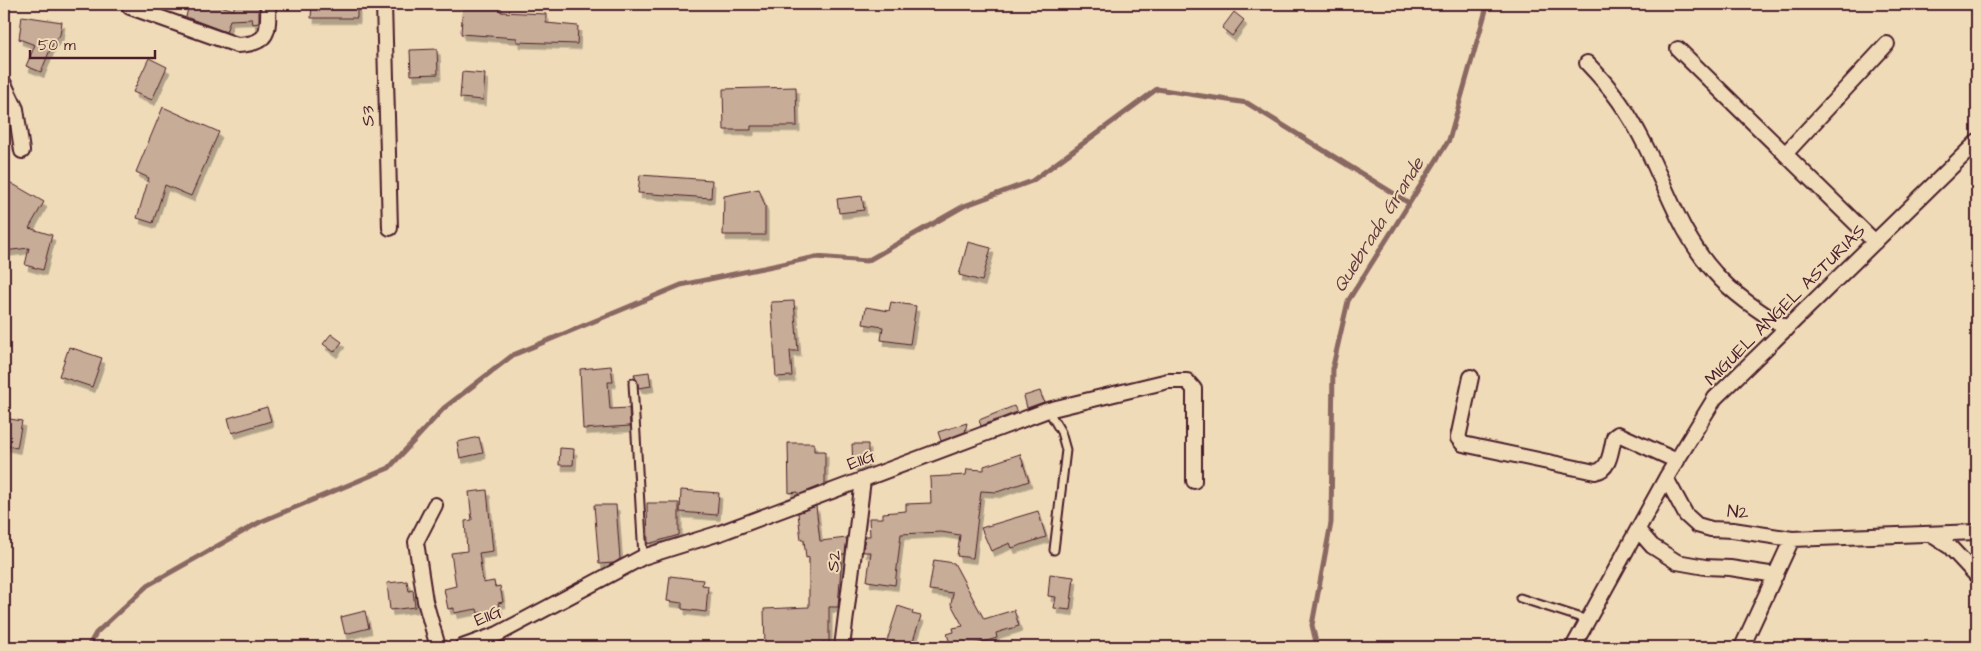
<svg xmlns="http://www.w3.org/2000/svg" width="1981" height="651" viewBox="0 0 1981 651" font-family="'Architects Daughter',sans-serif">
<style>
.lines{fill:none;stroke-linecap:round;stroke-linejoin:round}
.stream{stroke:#8a6862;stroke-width:5}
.building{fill:#c7ac97;stroke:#4a1f2b;filter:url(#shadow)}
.lane-casing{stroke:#4a1f2b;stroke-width:11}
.street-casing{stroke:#4a1f2b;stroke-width:18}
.lane{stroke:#f0dbb9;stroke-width:7}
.street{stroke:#f0dbb9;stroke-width:14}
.labels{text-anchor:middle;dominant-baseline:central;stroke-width:4;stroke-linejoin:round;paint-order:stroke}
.street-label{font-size:18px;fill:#4a1f2b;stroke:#f0dbb9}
.water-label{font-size:19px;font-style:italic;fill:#653d42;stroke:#f0dbb9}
</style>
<defs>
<filter id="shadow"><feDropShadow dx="3" dy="5.5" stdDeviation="0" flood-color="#0004"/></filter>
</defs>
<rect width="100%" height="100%" fill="#f0dbb9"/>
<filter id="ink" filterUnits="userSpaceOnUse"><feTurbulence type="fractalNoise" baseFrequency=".02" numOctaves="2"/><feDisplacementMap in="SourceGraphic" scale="10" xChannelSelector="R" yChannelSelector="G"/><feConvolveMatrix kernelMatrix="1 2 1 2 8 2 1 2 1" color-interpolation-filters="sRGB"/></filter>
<g filter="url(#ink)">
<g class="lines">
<!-- stream -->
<path class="stream" d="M 88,647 L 96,633 L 148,585 L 260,522 L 389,468 L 444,408 L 513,355 L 681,285 L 816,257 L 867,261 L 964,206 L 1032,181 L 1157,89 L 1247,103 L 1409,203
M 1317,647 L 1312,625 L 1331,523 L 1333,366 L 1348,301 L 1449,140 L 1486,10 L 1489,4"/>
</g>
<!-- building -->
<path class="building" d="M 189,4 L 214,4 L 234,10 L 234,4 L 259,4 L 259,23 L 253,24 L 252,19 L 230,20 L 226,32 L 186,17 Z
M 312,4 L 357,4 L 357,18 L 311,18 Z
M 463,4 L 501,5 L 501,12 L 546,14 L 546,23 L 578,26 L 577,44 L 517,42 L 517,38 L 461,34 Z
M 1234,12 L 1244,20 L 1232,36 L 1222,28 Z
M 22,16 L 62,22 L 60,35 L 52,45 L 41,72 L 26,66 L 35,45 L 19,39 Z
M 437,49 L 438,74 L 411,75 L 410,50 Z
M 149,58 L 167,67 L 152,100 L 133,92 Z
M 462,72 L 485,74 L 483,100 L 460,98 Z
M 796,87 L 797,126 L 751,126 L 751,130 L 724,130 L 723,89 Z
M 163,107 L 219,132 L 191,196 L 165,185 L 153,223 L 137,218 L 149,178 L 136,172 Z
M 640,175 L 712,180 L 711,198 L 638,193 Z
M 4,179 L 44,202 L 29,228 L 52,235 L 43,270 L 25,265 L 29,248 L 4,251 Z
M 759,189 L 765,206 L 765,235 L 723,235 L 724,196 Z
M 862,196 L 864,210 L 839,213 L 837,199 Z
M 968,242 L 991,248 L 982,281 L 959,275 Z
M 794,301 L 798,351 L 790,351 L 792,376 L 776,377 L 771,302 Z
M 891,302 L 916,306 L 910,344 L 881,340 L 883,327 L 863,324 L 866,307 L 889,311 Z
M 331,334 L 342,342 L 334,352 L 323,344 Z
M 69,347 L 102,358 L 92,387 L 59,376 Z
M 611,366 L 613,382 L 608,382 L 610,409 L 629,408 L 630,426 L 583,429 L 580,369 Z
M 649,372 L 651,386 L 639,388 L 634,374 Z
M 1040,391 L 1044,402 L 1027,408 L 1024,396 Z
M 1014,406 L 1017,412 L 981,426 L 979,420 Z
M 267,407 L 271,421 L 232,433 L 228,418 Z
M 4,418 L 22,421 L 17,448 L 4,445 Z
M 967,423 L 965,432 L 941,441 L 938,432 Z
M 479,437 L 483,453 L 460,458 L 457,442 Z
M 788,443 L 814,443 L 814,451 L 825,451 L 825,484 L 798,495 L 798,492 L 789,493 Z
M 852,444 L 868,444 L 868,465 L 853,466 Z
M 560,448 L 574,449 L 573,465 L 559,465 Z
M 1020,454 L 1029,481 L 997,492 L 981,491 L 973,558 L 957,556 L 960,535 L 941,532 L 901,534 L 895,585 L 867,581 L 871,552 L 863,552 L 865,536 L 870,536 L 869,518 L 883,518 L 883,513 L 906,511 L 906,504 L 931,503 L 930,477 L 966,475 L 967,469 L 984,470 L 984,466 Z
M 487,490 L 493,551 L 479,553 L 483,583 L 494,581 L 495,587 L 500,586 L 503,602 L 498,603 L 500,609 L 478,613 L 477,609 L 454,613 L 454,608 L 448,609 L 444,589 L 456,586 L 451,553 L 467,551 L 465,521 L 472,520 L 469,492 Z
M 681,490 L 719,493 L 717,515 L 680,512 Z
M 647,503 L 679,503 L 679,535 L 648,544 Z
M 594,505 L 616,505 L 620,559 L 614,563 L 599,564 Z
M 816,506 L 820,541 L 847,538 L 845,554 L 842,554 L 838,607 L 829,607 L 829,643 L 822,642 L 822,647 L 765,647 L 764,609 L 809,607 L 809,557 L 806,558 L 804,540 L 801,540 L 798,513 Z
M 1038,511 L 1046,537 L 1012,548 L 1010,543 L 991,551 L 981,528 Z
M 934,560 L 954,563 L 984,619 L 1014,610 L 1019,626 L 996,633 L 997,638 L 966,647 L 951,647 L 947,634 L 954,632 L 953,628 L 963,626 L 951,604 L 953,593 L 929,590 Z
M 1050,574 L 1074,577 L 1070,610 L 1054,608 L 1056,597 L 1048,596 Z
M 670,576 L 703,580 L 702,585 L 708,586 L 706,612 L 682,609 L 682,603 L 667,601 Z
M 407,581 L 409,591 L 413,590 L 415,607 L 390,610 L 387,583 Z
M 898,606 L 913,611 L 912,614 L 921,616 L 911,647 L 885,647 Z
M 365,611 L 369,628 L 345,634 L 341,617 Z"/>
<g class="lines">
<defs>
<path id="lane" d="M 633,383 L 643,557
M 1048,410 L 1061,432 L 1066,450 L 1054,550
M 1520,598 L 1588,620"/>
<path id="street" d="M 384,4 L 390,228
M 130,7 L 237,45 C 269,44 269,32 268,4
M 1678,49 L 1875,242
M 1587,63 C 1612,89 1628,111 1644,143 C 1666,186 1681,236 1715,273 C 1735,296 1761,312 1787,329
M 4,84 L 16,109 L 22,151
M 1785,154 L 1887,44
M 1471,377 L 1458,438 L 1463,444 L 1595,472 C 1610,470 1611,450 1614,437 L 1618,434 L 1677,461
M 1666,478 L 1686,515 L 1697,525 L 1711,529 L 1733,530 L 1792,539 L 1977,532
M 435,505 L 416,542 L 425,601 L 438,647
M 1638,530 L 1652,546 L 1677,562 L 1705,567 L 1730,568 L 1776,575
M 1930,534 L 1950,547 L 1977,576
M 462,647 L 498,634 L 643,557 L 720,533 L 1048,410 L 1168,381 L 1187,381 L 1194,389 L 1194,481
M 842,647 L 863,480
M 1573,647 L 1666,478 L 1715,398 L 1977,142
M 1742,647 L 1792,539"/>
</defs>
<!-- lane casing -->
<use href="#lane" class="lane-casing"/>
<!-- street casing -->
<use href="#street" class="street-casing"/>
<!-- lane -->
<use href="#lane" class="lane"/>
<!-- street -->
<use href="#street" class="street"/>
</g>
</g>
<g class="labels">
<!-- street labels -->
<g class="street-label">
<text transform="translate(368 116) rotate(-92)">S3</text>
<text transform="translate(1785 305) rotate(-45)">MIGUEL ANGEL ASTURIAS</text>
<text transform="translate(861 460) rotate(-21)">E11G</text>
<text transform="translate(1738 512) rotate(5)">N2</text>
<text transform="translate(834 561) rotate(-83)">S2</text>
<text transform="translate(488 616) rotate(-22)">E11G</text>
</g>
<!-- water labels -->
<g class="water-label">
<text transform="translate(1379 225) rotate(-58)">Quebrada Grande</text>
</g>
</g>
<!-- margin -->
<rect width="1981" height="651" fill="none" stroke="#f0dbb9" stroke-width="20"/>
<rect x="10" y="10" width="1961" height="631" fill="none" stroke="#4a1f2b" stroke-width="2" filter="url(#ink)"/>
<!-- scale -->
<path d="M30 50v8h125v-8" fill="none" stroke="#4a1f2b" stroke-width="2.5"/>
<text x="38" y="50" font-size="15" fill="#4a1f2b" stroke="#f0dbb9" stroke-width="4" paint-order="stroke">50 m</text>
</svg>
